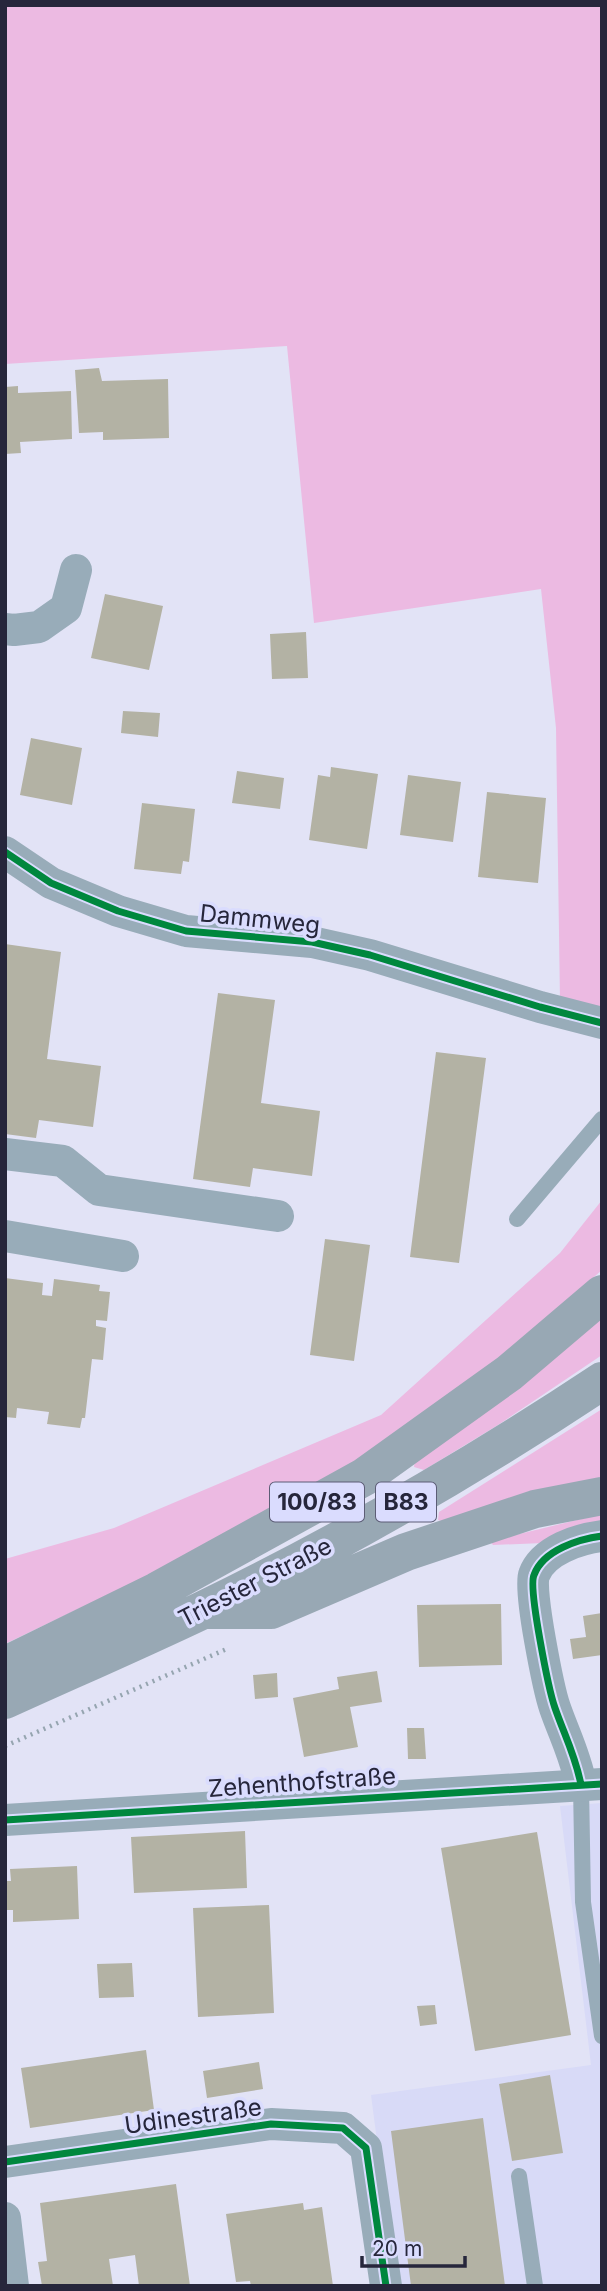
<svg xmlns="http://www.w3.org/2000/svg" width="607" height="2291" viewBox="0 0 607 2291" font-family="Inter,sans-serif">
<style>
.built{fill:#d8daf7}
.green{fill:#ecbae2}
.building{fill:#b3b2a4}
.lines{fill:none;stroke-linecap:round;stroke-linejoin:round}
.path{stroke:#96a5b0;stroke-width:4.5;stroke-dasharray:2 5;stroke-linecap:butt}
.service{stroke:#98acb9;stroke-width:16}
.minor{stroke:#98acb9;stroke-width:32}
.primary{stroke:#98a8b4;stroke-width:38}
.cycleway-casing{stroke:#dadcfe;stroke-width:11}
.cycleway{stroke:#00873e;stroke-width:7}
.labels{text-anchor:middle;dominant-baseline:central;stroke-width:7;stroke-linejoin:round;paint-order:stroke}
.shield{fill:#dadcfe;stroke:#5c5d76;stroke-width:2}
.shield-label{font-size:23px;font-weight:bold;fill:#26263b}
.street-label{font-size:24px;fill:#26263b;stroke:#dadcfe}
</style>
<rect width="100%" height="100%" fill="#e2e3f6"/>
<!-- built -->
<path class="built" d="M 602,1803 L 602,2286 L 396,2286 L 371,2095 L 591,2065 L 560,1806 Z"/>
<!-- green -->
<path class="green" d="M 5,5 L 602,5 L 602,1012 L 560,1001 L 556,728 L 541,589 L 314,623 L 287,346 L 5,364 Z
M 602,1200 L 602,1270 L 476,1380 L 375,1452 L 170,1565 L 5,1644 L 5,1559 L 114,1528 L 381,1415 L 560,1253 Z
M 602,1316 L 602,1355 L 498,1425 L 424,1470 L 414,1467 L 415,1459 Z
M 602,1409 L 602,1480 L 446,1522 L 438,1520 L 439,1512 Z
M 602,1514 L 602,1528 L 543,1543 L 493,1545 L 490,1541 Z"/>
<!-- building -->
<path class="building" d="M 99,368 L 102,381 L 168,379 L 169,438 L 103,440 L 103,432 L 79,433 L 75,370 Z
M 18,386 L 18,393 L 71,391 L 72,439 L 20,442 L 21,453 L 5,454 L 5,387 Z
M 105,594 L 163,606 L 149,670 L 91,658 Z
M 306,632 L 308,678 L 272,679 L 270,634 Z
M 123,711 L 160,713 L 158,737 L 121,733 Z
M 31,738 L 82,748 L 72,805 L 20,795 Z
M 331,767 L 378,774 L 367,849 L 309,840 L 318,775 L 330,777 Z
M 237,771 L 284,778 L 280,809 L 232,803 Z
M 408,775 L 461,782 L 453,842 L 400,835 Z
M 487,792 L 546,798 L 538,883 L 478,877 Z
M 142,803 L 195,809 L 189,862 L 183,861 L 181,874 L 134,869 Z
M 5,944 L 61,952 L 47,1059 L 101,1066 L 93,1127 L 39,1120 L 36,1138 L 5,1134 Z
M 218,993 L 275,1000 L 261,1103 L 320,1111 L 312,1176 L 253,1168 L 250,1187 L 193,1179 Z
M 436,1052 L 486,1058 L 459,1263 L 410,1257 Z
M 325,1239 L 370,1245 L 354,1361 L 310,1355 Z
M 5,1278 L 43,1283 L 42,1295 L 52,1296 L 54,1279 L 100,1285 L 99,1291 L 110,1292 L 107,1321 L 96,1320 L 96,1326 L 106,1328 L 103,1360 L 92,1359 L 85,1418 L 82,1418 L 80,1428 L 47,1424 L 49,1412 L 17,1408 L 16,1418 L 5,1417 Z
M 501,1604 L 502,1665 L 419,1667 L 417,1605 Z
M 602,1613 L 602,1655 L 573,1659 L 570,1639 L 586,1637 L 583,1616 Z
M 377,1671 L 382,1702 L 350,1707 L 358,1747 L 304,1757 L 293,1698 L 339,1689 L 337,1677 Z
M 277,1673 L 278,1697 L 255,1699 L 253,1675 Z
M 407,1728 L 424,1728 L 426,1759 L 408,1759 Z
M 245,1831 L 247,1888 L 134,1893 L 131,1837 Z
M 537,1832 L 571,2035 L 475,2051 L 441,1848 Z
M 77,1866 L 79,1919 L 13,1922 L 13,1910 L 5,1910 L 5,1881 L 11,1881 L 10,1869 Z
M 269,1905 L 274,2013 L 198,2017 L 193,1908 Z
M 132,1963 L 134,1997 L 99,1998 L 97,1964 Z
M 435,2005 L 437,2024 L 420,2026 L 417,2006 Z
M 146,2050 L 154,2110 L 30,2128 L 21,2068 Z
M 259,2062 L 263,2089 L 207,2098 L 203,2071 Z
M 550,2075 L 563,2153 L 512,2161 L 499,2084 Z
M 483,2118 L 505,2286 L 411,2286 L 391,2131 Z
M 176,2184 L 190,2286 L 139,2286 L 135,2255 L 109,2259 L 113,2286 L 42,2286 L 38,2262 L 47,2261 L 40,2203 Z
M 303,2203 L 304,2210 L 322,2207 L 333,2286 L 251,2286 L 250,2281 L 236,2282 L 226,2214 Z"/>
<g class="lines">
<!-- path -->
<path class="path" d="M 5,1746 L 229,1648"/>
<!-- service -->
<path class="service" d="M 517,1219 L 602,1119
M 581,1785 L 583,1902 L 602,2036
M 519,2176 L 535,2286"/>
<!-- minor -->
<path class="minor" d="M 5,629 L 14,630 L 39,627 L 66,608 L 76,570
M 5,852 L 51,883 L 118,911 L 186,931 L 312,942 L 370,955 L 540,1007 L 602,1023
M 5,1154 L 63,1161 L 99,1190 L 278,1216
M 5,1236 L 123,1256
M 581,1785 C 576,1757 564,1734 555,1708 C 549,1691 528,1588 534,1575 C 543,1550 579,1539 602,1536
M 5,1820 L 602,1784
M 5,2162 L 271,2124 L 343,2128 L 366,2148 L 386,2286
M 5,2218 L 13,2286"/>
<!-- primary -->
<path class="primary" d="M 208,1610 L 271,1610 L 406,1552 L 535,1509 L 602,1496
M 5,1667 L 8,1664 L 157,1591 L 364,1477 L 509,1373 L 602,1294
M 5,1700 C 71,1670 138,1641 203,1610 C 341,1543 474,1466 602,1381"/>
<defs>
<path id="cycleway" d="M 5,852 L 51,883 L 118,911 L 186,931 L 312,942 L 370,955 L 540,1007 L 602,1023
M 581,1785 C 576,1757 564,1734 555,1708 C 549,1691 528,1588 534,1575 C 543,1550 579,1539 602,1536
M 5,1820 L 602,1784
M 5,2162 L 271,2124 L 343,2128 L 366,2148 L 386,2286"/>
</defs>
<!-- cycleway casing -->
<use href="#cycleway" class="cycleway-casing"/>
<!-- cycleway -->
<use href="#cycleway" class="cycleway"/>
</g>
<g class="labels">
<!-- shield labels -->
<g class="shield">
<rect x="270" y="1482.5" width="94" height="39" rx="5"/>
<rect x="376" y="1482.5" width="60" height="39" rx="5"/>
</g>
<g class="shield-label">
<text x="317" y="1502">100/83</text>
<text x="406" y="1502">B83</text>
</g>
<!-- street labels -->
<g class="street-label">
<text transform="translate(260 919) rotate(6)">Dammweg</text>
<text transform="translate(255 1582) rotate(-27)">Triester Straße</text>
<text transform="translate(302 1782) rotate(-4)">Zehenthofstraße</text>
<text transform="translate(193 2116) rotate(-8)">Udinestraße</text>
</g>
</g>
<!-- border -->
<rect width="607" height="2291" fill="none" stroke="#26263b" stroke-width="14"/>
<!-- scale -->
<path d="M362 2256v10h103v-10" fill="none" stroke="#26263b" stroke-width="3.5"/>
<text x="372" y="2256" font-size="21" fill="#26263b" stroke="#dadcfe" stroke-width="5" paint-order="stroke">20 m</text>
</svg>
